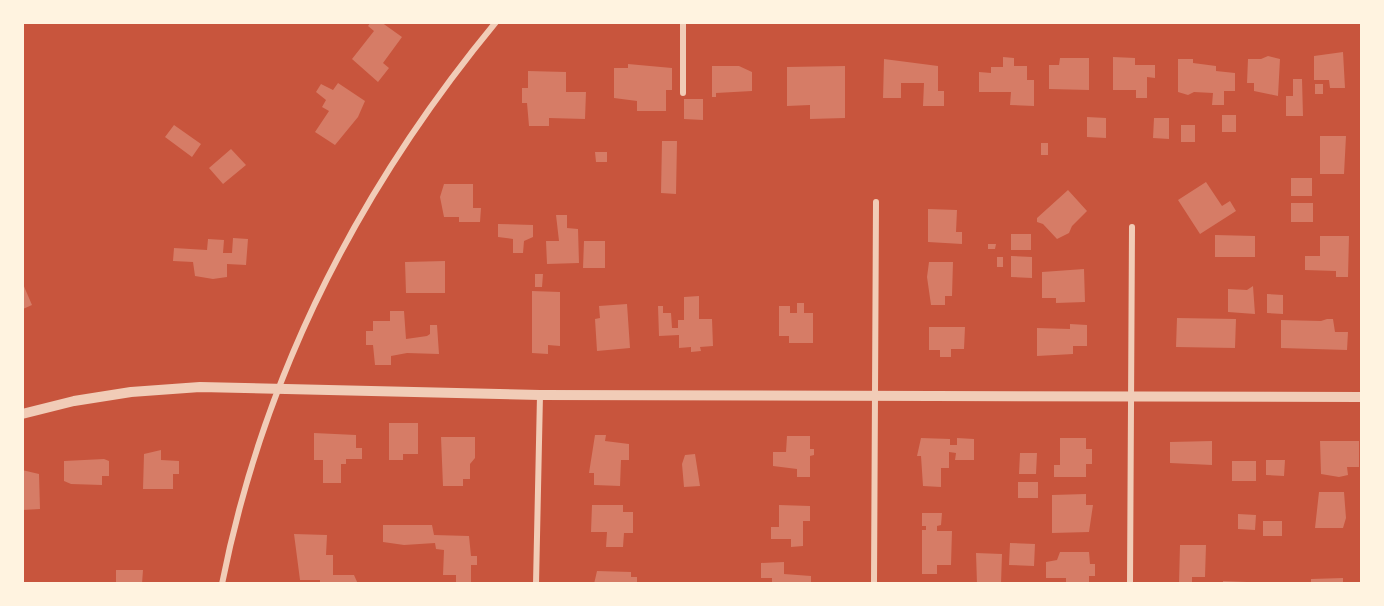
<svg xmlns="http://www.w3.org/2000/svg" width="1384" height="606" viewBox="0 0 1384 606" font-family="Quicksand,sans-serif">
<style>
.building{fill:#d67c66}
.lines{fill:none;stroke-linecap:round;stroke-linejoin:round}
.minor{stroke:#f1ccb7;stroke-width:6}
.tertiary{stroke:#f1ccb7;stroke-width:10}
</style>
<rect width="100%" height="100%" fill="#c8553d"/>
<!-- building -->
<path class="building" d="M 371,22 L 381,22 L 402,37 L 383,63 L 389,68 L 378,82 L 352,59 L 374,31 L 368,26 Z
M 1343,52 L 1345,88 L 1330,88 L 1329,80 L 1314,80 L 1314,56 Z
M 1268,56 L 1280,59 L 1278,96 L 1254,91 L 1254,83 L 1247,83 L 1248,59 L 1261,59 Z
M 1003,57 L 1014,58 L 1014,66 L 1027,66 L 1027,80 L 1034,80 L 1034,106 L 1010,105 L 1011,92 L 979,92 L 979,72 L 991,73 L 991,67 L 1003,67 Z
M 1113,57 L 1135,58 L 1135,65 L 1155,65 L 1155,78 L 1147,77 L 1147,98 L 1136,98 L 1136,90 L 1113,90 Z
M 1060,58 L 1089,58 L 1089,90 L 1049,89 L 1049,65 L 1059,65 Z
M 884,59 L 938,66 L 938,91 L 944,91 L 944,106 L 923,106 L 924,83 L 901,83 L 901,98 L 883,98 Z
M 1178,59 L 1193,59 L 1193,63 L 1216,66 L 1216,71 L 1235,73 L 1235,91 L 1224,91 L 1224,105 L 1212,105 L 1213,93 L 1194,92 L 1188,95 L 1178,92 Z
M 628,64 L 672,68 L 672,90 L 666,90 L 666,111 L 637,111 L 637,101 L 614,98 L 614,68 L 628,68 Z
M 712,66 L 739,66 L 752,72 L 752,91 L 716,93 L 716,97 L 712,97 Z
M 845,66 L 845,118 L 810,119 L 810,105 L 787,106 L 787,67 Z
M 528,71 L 566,72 L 566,92 L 586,92 L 585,119 L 549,118 L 549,126 L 529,126 L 527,103 L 522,103 L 522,88 L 528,88 Z
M 1293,79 L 1302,79 L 1303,116 L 1286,116 L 1286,96 L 1293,96 Z
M 338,83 L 365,101 L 358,117 L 335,145 L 315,132 L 329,111 L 322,107 L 326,100 L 316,92 L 321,84 L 333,90 Z
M 1315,84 L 1323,84 L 1323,94 L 1315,94 Z
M 684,99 L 703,99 L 703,120 L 684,119 Z
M 1222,115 L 1236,115 L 1236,132 L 1222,132 Z
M 1087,117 L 1106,118 L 1106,138 L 1087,137 Z
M 1154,118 L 1169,118 L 1169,139 L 1153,138 Z
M 174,125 L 201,144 L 192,157 L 165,137 Z
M 1181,125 L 1195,125 L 1195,142 L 1181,142 Z
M 1320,136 L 1346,136 L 1344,174 L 1320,174 Z
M 662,141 L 677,141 L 676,194 L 661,193 Z
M 1041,143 L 1048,143 L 1048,155 L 1041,155 Z
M 231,149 L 246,165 L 223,184 L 209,168 Z
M 595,152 L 607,152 L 607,162 L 596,162 Z
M 1291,178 L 1312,178 L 1312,196 L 1291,196 Z
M 1206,182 L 1222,206 L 1230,201 L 1236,211 L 1200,234 L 1178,200 Z
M 444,184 L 473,184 L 473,208 L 481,208 L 480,222 L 459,222 L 459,217 L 444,217 L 440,197 Z
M 1068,190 L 1087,211 L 1072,226 L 1069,233 L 1057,239 L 1043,224 L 1037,222 L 1037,218 Z
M 1291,203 L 1313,203 L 1313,222 L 1291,222 Z
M 928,209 L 957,210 L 956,232 L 962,232 L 962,244 L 928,242 Z
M 556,215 L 567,215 L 567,228 L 578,229 L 579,263 L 547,264 L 546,241 L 559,241 Z
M 498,224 L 533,225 L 533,237 L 524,241 L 523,253 L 513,253 L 513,239 L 498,237 Z
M 1011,234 L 1031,234 L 1031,250 L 1011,250 Z
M 1215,235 L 1255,236 L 1255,257 L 1215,257 Z
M 1320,236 L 1349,236 L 1348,277 L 1336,277 L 1336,271 L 1305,270 L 1305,256 L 1320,256 Z
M 233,238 L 248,239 L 246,265 L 227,264 L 227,277 L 213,279 L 195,276 L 193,262 L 173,261 L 174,248 L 207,250 L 208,239 L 224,240 L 223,253 L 232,253 Z
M 584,241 L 605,241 L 605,268 L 583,268 Z
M 988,244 L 996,244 L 995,249 L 988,249 Z
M 1011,256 L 1032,257 L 1032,278 L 1011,277 Z
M 997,257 L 1003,257 L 1003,267 L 997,267 Z
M 445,261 L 445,293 L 406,293 L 405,262 Z
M 929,262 L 953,262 L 952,296 L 945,296 L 945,305 L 931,305 L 927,277 Z
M 1084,269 L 1085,302 L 1056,303 L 1056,298 L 1042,298 L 1042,272 Z
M 535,274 L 543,274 L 542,287 L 535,287 Z
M 23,284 L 32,305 L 23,309 Z
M 1253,286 L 1255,314 L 1228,312 L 1228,289 L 1247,290 Z
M 532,291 L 560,292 L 560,346 L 548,345 L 548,354 L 532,353 Z
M 1267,294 L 1283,295 L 1283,314 L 1267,313 Z
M 699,296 L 699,319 L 712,319 L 713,346 L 700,347 L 701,351 L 691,352 L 691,347 L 679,348 L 679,335 L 659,336 L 658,306 L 663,306 L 663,313 L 671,313 L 672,328 L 678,328 L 678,320 L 684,320 L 684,297 Z
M 797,303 L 804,303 L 804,313 L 813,313 L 813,343 L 789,343 L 789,336 L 779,336 L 779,306 L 790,306 L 790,313 L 797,313 Z
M 627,304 L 630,348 L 597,351 L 595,319 L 600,318 L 599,306 Z
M 390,311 L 404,311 L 406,339 L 427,336 L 430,334 L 430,325 L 437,325 L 439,354 L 407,353 L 391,356 L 391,365 L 375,365 L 373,345 L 366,345 L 366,331 L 373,331 L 373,321 L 390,321 Z
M 1177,318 L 1236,319 L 1235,348 L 1176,347 Z
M 1327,319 L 1333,319 L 1335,332 L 1348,332 L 1347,350 L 1281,348 L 1281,320 L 1321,321 Z
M 1070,324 L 1087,325 L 1087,346 L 1073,346 L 1073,354 L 1037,356 L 1037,328 L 1070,329 Z
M 929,327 L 965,327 L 964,349 L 951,349 L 951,357 L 940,357 L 940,350 L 929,350 Z
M 389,423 L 418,423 L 418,454 L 403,454 L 403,460 L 389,460 Z
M 314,433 L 356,435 L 356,448 L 362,448 L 362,459 L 346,459 L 346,464 L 341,464 L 341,483 L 323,483 L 323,460 L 314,460 Z
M 595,435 L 606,435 L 605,441 L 629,444 L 629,460 L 621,460 L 620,486 L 594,485 L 594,473 L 589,473 Z
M 787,436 L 810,436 L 810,449 L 814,449 L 814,455 L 810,456 L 810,477 L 797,477 L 797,469 L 773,466 L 773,452 L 786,452 Z
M 441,437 L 475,437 L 475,458 L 470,464 L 470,479 L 463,479 L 463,486 L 443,486 Z
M 921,438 L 950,439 L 950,445 L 957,445 L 957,438 L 974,439 L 974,460 L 955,460 L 956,453 L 949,452 L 949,468 L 941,468 L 941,487 L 923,486 L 921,456 L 917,456 Z
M 1060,438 L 1086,438 L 1086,449 L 1092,449 L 1092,464 L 1086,464 L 1086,477 L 1054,477 L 1054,465 L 1060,465 Z
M 1212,441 L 1212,465 L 1170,463 L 1170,442 Z
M 1320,441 L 1359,441 L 1359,467 L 1347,467 L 1348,475 L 1339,477 L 1321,474 Z
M 161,450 L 161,460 L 179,461 L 179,474 L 173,474 L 173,489 L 143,489 L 144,454 Z
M 1020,453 L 1037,453 L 1036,474 L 1019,474 Z
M 695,454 L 700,486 L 684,487 L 682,464 L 685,455 Z
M 104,459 L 109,461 L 109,476 L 102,476 L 102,485 L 71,484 L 64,481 L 64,461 Z
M 1266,460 L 1285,460 L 1284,476 L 1266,475 Z
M 1232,461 L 1256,461 L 1256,481 L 1232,481 Z
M 22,470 L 39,474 L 40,509 L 22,510 Z
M 1018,482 L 1038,482 L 1038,498 L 1018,498 Z
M 1319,492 L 1344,492 L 1346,518 L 1343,528 L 1315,528 Z
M 1086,494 L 1086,505 L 1093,505 L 1089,532 L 1052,533 L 1052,495 Z
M 592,505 L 623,505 L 623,512 L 633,512 L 633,533 L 624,533 L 623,547 L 606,547 L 607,532 L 591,532 Z
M 779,505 L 810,506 L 810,521 L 803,521 L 803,546 L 791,547 L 791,539 L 771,539 L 771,527 L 779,527 Z
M 922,513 L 942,513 L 941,525 L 937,526 L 937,531 L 952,531 L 951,565 L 937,565 L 937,574 L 922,574 L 922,530 L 926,530 L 926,526 L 922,526 Z
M 1238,514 L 1256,515 L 1255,530 L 1238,529 Z
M 1263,521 L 1282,521 L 1282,536 L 1263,536 Z
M 383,525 L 432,525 L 434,535 L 469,536 L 471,556 L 477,556 L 477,565 L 471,565 L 471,582 L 456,582 L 456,575 L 443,575 L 444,550 L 436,549 L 435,543 L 404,545 L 383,542 Z
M 294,534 L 327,535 L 326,555 L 333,555 L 333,575 L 354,575 L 358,584 L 320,584 L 320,580 L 300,580 Z
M 1010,543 L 1035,544 L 1034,566 L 1009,565 Z
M 1180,545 L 1206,545 L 1205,577 L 1192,577 L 1192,584 L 1179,584 Z
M 1060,552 L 1089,552 L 1090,564 L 1095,564 L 1095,576 L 1089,576 L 1089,584 L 1066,584 L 1066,578 L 1046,578 L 1046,562 L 1057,560 Z
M 976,553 L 1002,554 L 1001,584 L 977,584 Z
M 784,562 L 784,574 L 811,576 L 811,584 L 772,584 L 772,578 L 761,578 L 761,563 Z
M 116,570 L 143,570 L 142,584 L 116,584 Z
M 597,571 L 631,572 L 631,577 L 637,577 L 637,584 L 594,584 Z
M 1343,578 L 1343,584 L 1311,584 L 1311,579 Z
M 1223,581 L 1247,582 L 1247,584 L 1223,584 Z"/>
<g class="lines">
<!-- minor -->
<path class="minor" d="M 683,22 L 683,93
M 222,584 C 264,372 359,188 496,22
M 536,584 L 540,395
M 874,584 L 876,202
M 1130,584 L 1132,227"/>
<!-- tertiary -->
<path class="tertiary" d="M 22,414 L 74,401 L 131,392 L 200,387 L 540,395 L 1362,397"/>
</g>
<!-- border -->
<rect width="1384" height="606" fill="none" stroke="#fff3e0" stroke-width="48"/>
</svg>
